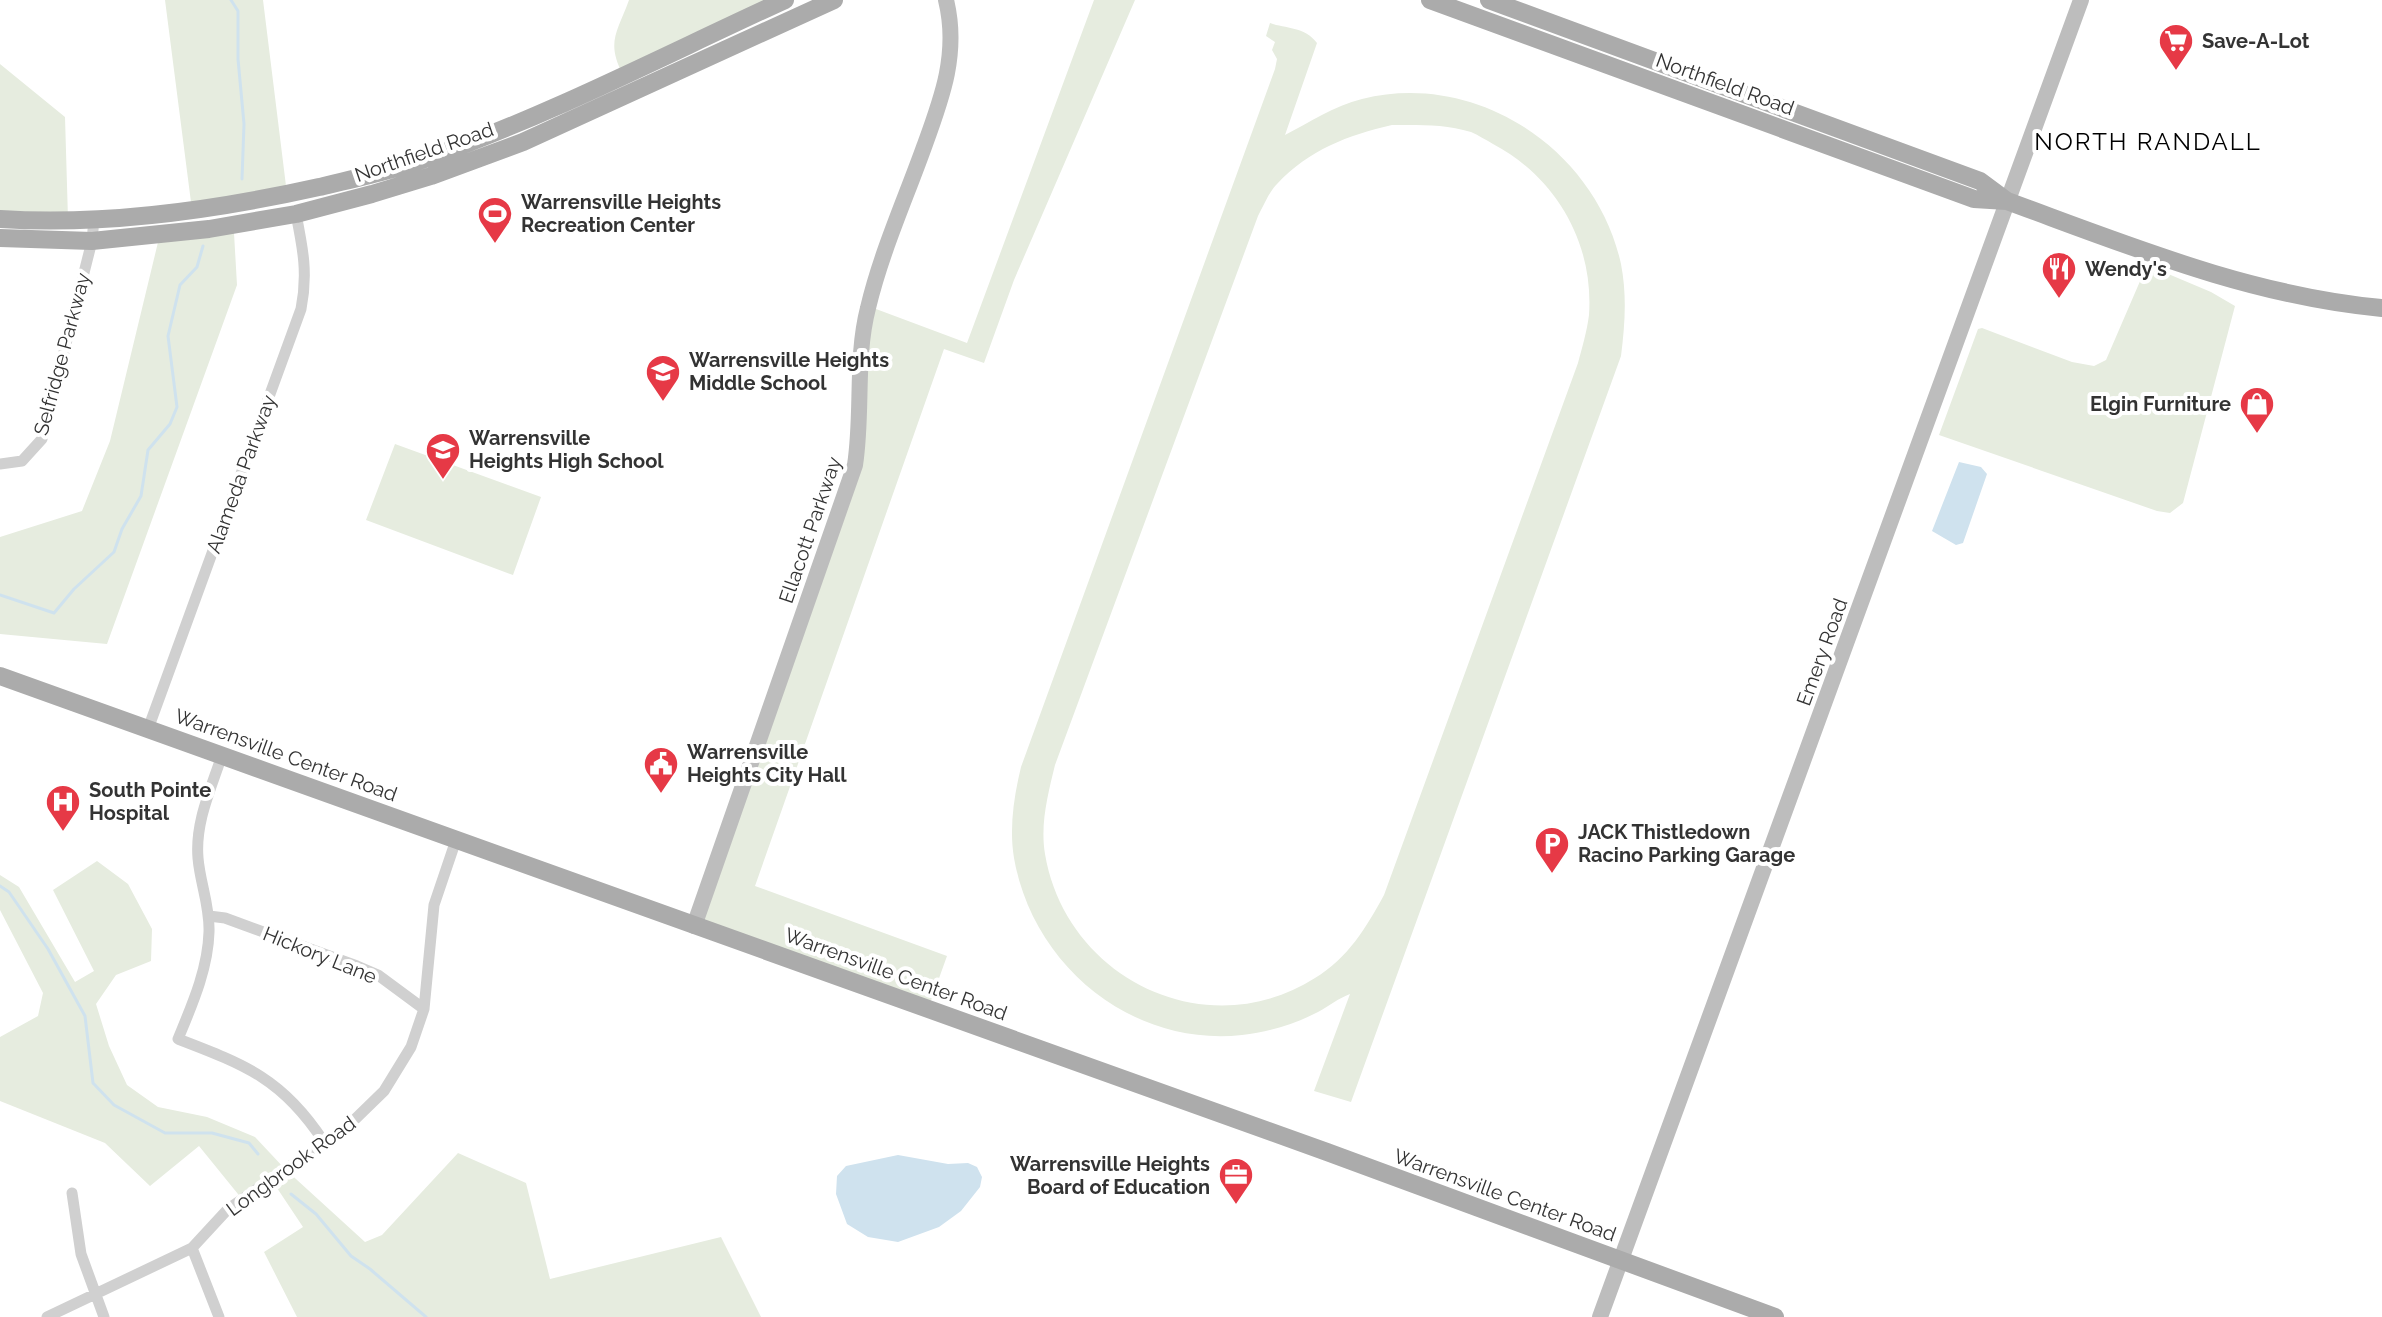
<svg xmlns="http://www.w3.org/2000/svg" width="2382" height="1317" viewBox="0 0 2382 1317" font-family="Raleway,sans-serif">
<style>
.green{fill:#e6ecdf;fill-rule:evenodd}
.water{fill:#cfe2ee}
.lines{fill:none;stroke-linecap:round;stroke-linejoin:round}
.stream{stroke:#cfe2ee;stroke-width:3}
.street{stroke:#d0d0d0;stroke-width:11}
.secondary{stroke:#bdbdbd;stroke-width:16}
.primary{stroke:#ababab;stroke-width:18}
.labels{text-anchor:middle;dominant-baseline:central;stroke-width:8;stroke-linejoin:round;paint-order:stroke}
.poi-label{font-size:20px;font-weight:bold;fill:#333;stroke:#fff;text-anchor:start}
.street-label{font-size:20px;fill:#333;stroke:#fff}
.quarter-label{font-size:24px;letter-spacing:2px;fill:#000;stroke:#fff}
</style>
<rect width="100%" height="100%" fill="#fff"/>
<!-- green -->
<path class="green" d="M 165,0 L 263,0 L 287,194 L 192,210 Z
M 629,0 L 785,0 L 623,75 C 606,42 617,33 629,0 Z
M 1094,0 L 1135,0 L 1014,280 L 984,363 L 944,349 L 755,886 L 947,956 L 928,1009 L 694,926 L 855,465 L 868,306 L 967,343 Z
M 1270,23 C 1286,29 1304,26 1317,43 L 1285,135 C 1310,122 1334,106 1362,99 C 1477,70 1596,150 1621,264 C 1627,295 1625,325 1621,356 L 1351,1102 L 1314,1091 L 1350,994 C 1339,998 1329,1006 1318,1012 C 1295,1024 1269,1032 1242,1035 C 1132,1047 1033,966 1014,858 C 1009,828 1014,796 1021,767 L 1275,69 L 1277,59 L 1272,50 L 1275,42 L 1266,36 ZM 1392,125 C 1419,125 1445,124 1471,132 C 1478,135 1486,140 1493,144 C 1556,177 1594,243 1589,315 C 1587,331 1582,348 1578,363 L 1384,895 C 1366,928 1348,958 1315,978 C 1207,1047 1066,979 1045,854 C 1040,824 1048,794 1055,765 L 1258,216 C 1264,205 1269,192 1277,184 C 1309,150 1348,135 1392,125 Z
M 0,64 L 65,117 L 68,219 L 0,219 Z
M 234,233 L 237,285 L 107,644 L 0,634 L 0,537 L 82,511 L 110,441 L 160,234 Z
M 2147,265 L 2211,292 L 2235,306 L 2183,503 L 2170,513 L 2157,511 L 1939,435 L 1978,329 L 1982,328 L 2072,362 L 2094,366 L 2106,360 Z
M 395,444 L 541,497 L 513,575 L 366,520 Z
M 97,861 L 128,884 L 152,929 L 151,961 L 116,975 L 96,1004 L 109,1046 L 127,1085 L 158,1107 L 207,1117 L 255,1137 L 285,1169 L 365,1242 L 382,1235 L 458,1153 L 526,1183 L 550,1279 L 721,1237 L 761,1317 L 297,1317 L 264,1252 L 303,1227 L 271,1179 L 242,1199 L 199,1146 L 150,1186 L 105,1143 L 0,1101 L 0,1037 L 38,1016 L 43,993 L 0,910 L 0,875 L 19,887 L 75,982 L 94,971 L 53,890 Z"/>
<!-- water -->
<path class="water" d="M 1959,462 L 1981,467 L 1987,474 L 1963,543 L 1956,545 L 1932,531 Z
M 898,1155 L 948,1164 L 968,1163 L 977,1167 L 982,1177 L 980,1187 L 961,1211 L 939,1227 L 898,1242 L 868,1237 L 847,1224 L 836,1194 L 837,1176 L 846,1166 Z"/>
<g class="lines">
<!-- stream -->
<path class="stream" d="M 231,0 L 238,11 L 238,59 L 244,124 L 242,179
M 0,595 L 54,613 L 74,589 L 114,552 L 122,529 L 141,496 L 148,450 L 170,424 L 177,407 L 168,336 L 180,285 L 197,267 L 203,246
M 0,886 L 9,892 L 48,949 L 85,1016 L 93,1083 L 114,1105 L 165,1133 L 212,1133 L 249,1143 L 258,1154
M 291,1194 L 316,1214 L 351,1256 L 370,1269 L 426,1317"/>
<!-- street -->
<path class="street" d="M 0,464 L 22,461 L 42,439 L 92,241 L 94,219
M 148,729 L 301,309 C 308,274 303,249 296,214
M 222,755 C 211,789 195,822 198,858 C 200,883 210,906 209,932 C 208,969 192,1005 178,1039 C 246,1065 283,1079 324,1142
M 209,916 L 225,918 L 357,966 L 378,975 L 424,1009
M 72,1193 L 81,1254 L 104,1317
M 192,1248 L 219,1317
M 47,1317 L 192,1248 L 228,1209 L 347,1127 L 384,1091 L 411,1047 L 424,1009 L 434,905 L 456,840"/>
<!-- secondary -->
<path class="secondary" d="M 694,926 L 855,465 C 863,413 855,358 868,308 C 881,253 905,200 924,147 C 942,98 959,53 946,0
M 1600,1317 L 2081,0"/>
<!-- primary -->
<path class="primary" d="M 1430,0 L 1974,199 L 2007,201 C 2130,246 2251,296 2382,308
M 1489,0 L 1980,181 L 2007,201
M 0,219 C 106,226 216,210 319,187 C 358,178 398,169 436,155 C 556,112 669,53 785,0
M 0,238 L 92,241 L 209,229 L 296,214 L 372,194 L 431,176 L 523,142 L 834,0
M 0,676 L 1327,1152 L 1775,1317"/>
</g>
<!-- icons -->
<defs>
<symbol id="supermarket-pin" viewBox="-11 -11 22 30"><path d="M0 17L-7.5 6A9.5 9.5 0 1 1 7.5 6Z" fill="#e63946" stroke="#fff"/><path d="M-6-5.5h2.5l.6 2H6L4.5 2H-2.5L-4.4-4H-6ZM-1.5 3.2a1.3 1.3 0 1 0 .1 0ZM3 3.2a1.3 1.3 0 1 0 .1 0Z" fill="#fff"/></symbol>
<symbol id="stadium-pin" viewBox="-11 -11 22 30"><path d="M0 17L-7.5 6A9.5 9.5 0 1 1 7.5 6Z" fill="#e63946" stroke="#fff"/><path d="M0-5a6.5 5 0 1 0 0 10a6.5 5 0 1 0 0-10ZM-3.5-1.8h7v3.6h-7Z" fill="#fff"/></symbol>
<symbol id="restaurant-pin" viewBox="-11 -11 22 30"><path d="M0 17L-7.5 6A9.5 9.5 0 1 1 7.5 6Z" fill="#e63946" stroke="#fff"/><path d="M-5-6h1v4h1v-4h1v4h1v-4h1v5L-1.5 .5V6h-2V.5L-5-1ZM5-6V6H3V1.5H1.5Q1.5-4 5-6Z" fill="#fff"/></symbol>
<symbol id="school-pin" viewBox="-11 -11 22 30"><path d="M0 17L-7.5 6A9.5 9.5 0 1 1 7.5 6Z" fill="#e63946" stroke="#fff"/><path d="M0-5L7-2L0 1L-7-2ZM-4 1L0 2.5L4 1V4Q0 6-4 4Z" fill="#fff"/></symbol>
<symbol id="shop-pin" viewBox="-11 -11 22 30"><path d="M0 17L-7.5 6A9.5 9.5 0 1 1 7.5 6Z" fill="#e63946" stroke="#fff"/><path d="M-5-2.5h2.3a2.7 3.5 0 0 1 5.4 0H5L5.5 6h-11ZM-1.5-2.5h3a1.5 2.3 0 0 0-3 0Z" fill="#fff"/></symbol>
<symbol id="civic-pin" viewBox="-11 -11 22 30"><path d="M0 17L-7.5 6A9.5 9.5 0 1 1 7.5 6Z" fill="#e63946" stroke="#fff"/><path d="M-.6-6.5H3V-4.5H.6V-3L4-1V1h2V6H-6V1h2V-1L-.6-3ZM-1.2 2.5V6h2.4V2.5Z" fill="#fff"/></symbol>
<symbol id="hospital-pin" viewBox="-11 -11 22 30"><path d="M0 17L-7.5 6A9.5 9.5 0 1 1 7.5 6Z" fill="#e63946" stroke="#fff"/><path d="M-5-5h3v3.5h4V-5h3V5h-3V1.5h-4V5h-3Z" fill="#fff"/></symbol>
<symbol id="parking-pin" viewBox="-11 -11 22 30"><path d="M0 17L-7.5 6A9.5 9.5 0 1 1 7.5 6Z" fill="#e63946" stroke="#fff"/><path d="M-3.5-5.5H1a3.5 3.5 0 0 1 0 7H-1V5.5H-3.5ZM-1-3.4V-.6H.8a1.4 1.4 0 0 0 0-2.8Z" fill="#fff"/></symbol>
<symbol id="office-pin" viewBox="-11 -11 22 30"><path d="M0 17L-7.5 6A9.5 9.5 0 1 1 7.5 6Z" fill="#e63946" stroke="#fff"/><path d="M-6-3h4V-5.5h4V-3h4V5H-6ZM-1-4.5V-3h2v-1.5ZM-6 0V1H6V0Z" fill="#fff"/></symbol>
</defs>
<g fill-rule="evenodd">
<use href="#supermarket-pin" x="2156" y="21" width="40" height="54"/>
<use href="#stadium-pin" x="475" y="194" width="40" height="54"/>
<use href="#restaurant-pin" x="2039" y="249" width="40" height="54"/>
<use href="#school-pin" x="643" y="352" width="40" height="54"/>
<use href="#shop-pin" x="2237" y="384" width="40" height="54"/>
<use href="#school-pin" x="423" y="430" width="40" height="54"/>
<use href="#civic-pin" x="641" y="744" width="40" height="54"/>
<use href="#hospital-pin" x="43" y="782" width="40" height="54"/>
<use href="#parking-pin" x="1532" y="824" width="40" height="54"/>
<use href="#office-pin" x="1216" y="1155" width="40" height="54"/>
</g>
<g class="labels">
<!-- poi labels -->
<g class="poi-label">
<text x="2202" y="41">Save-A-Lot</text>
<text x="521" y="202">Warrensville Heights<tspan x="521" dy="23">Recreation Center</tspan></text>
<text x="2085" y="269">Wendy's</text>
<text x="689" y="360">Warrensville Heights<tspan x="689" dy="23">Middle School</tspan></text>
<text x="2231" y="404" text-anchor="end">Elgin Furniture</text>
<text x="469" y="438">Warrensville<tspan x="469" dy="23">Heights High School</tspan></text>
<text x="687" y="752">Warrensville<tspan x="687" dy="23">Heights City Hall</tspan></text>
<text x="89" y="790">South Pointe<tspan x="89" dy="23">Hospital</tspan></text>
<text x="1578" y="832">JACK Thistledown<tspan x="1578" dy="23">Racino Parking Garage</tspan></text>
<text x="1210" y="1164" text-anchor="end">Warrensville Heights<tspan x="1210" dy="23">Board of Education</tspan></text>
</g>
<!-- street labels -->
<g class="street-label">
<text transform="translate(1725 84) rotate(20)">Northfield Road</text>
<text transform="translate(424 152) rotate(-19)">Northfield Road</text>
<text transform="translate(62 354) rotate(-75)">Selfridge Parkway</text>
<text transform="translate(241 474) rotate(-70)">Alameda Parkway</text>
<text transform="translate(810 530) rotate(-71)">Ellacott Parkway</text>
<text transform="translate(1822 652) rotate(-70)">Emery Road</text>
<text transform="translate(286 755) rotate(20)">Warrensville Center Road</text>
<text transform="translate(320 955) rotate(22)">Hickory Lane</text>
<text transform="translate(896 974) rotate(20)">Warrensville Center Road</text>
<text transform="translate(291 1166) rotate(-36)">Longbrook Road</text>
<text transform="translate(1505 1195) rotate(20)">Warrensville Center Road</text>
</g>
<!-- quarter labels -->
<g class="quarter-label">
<text x="2148" y="141">NORTH RANDALL</text>
</g>
</g>
</svg>
